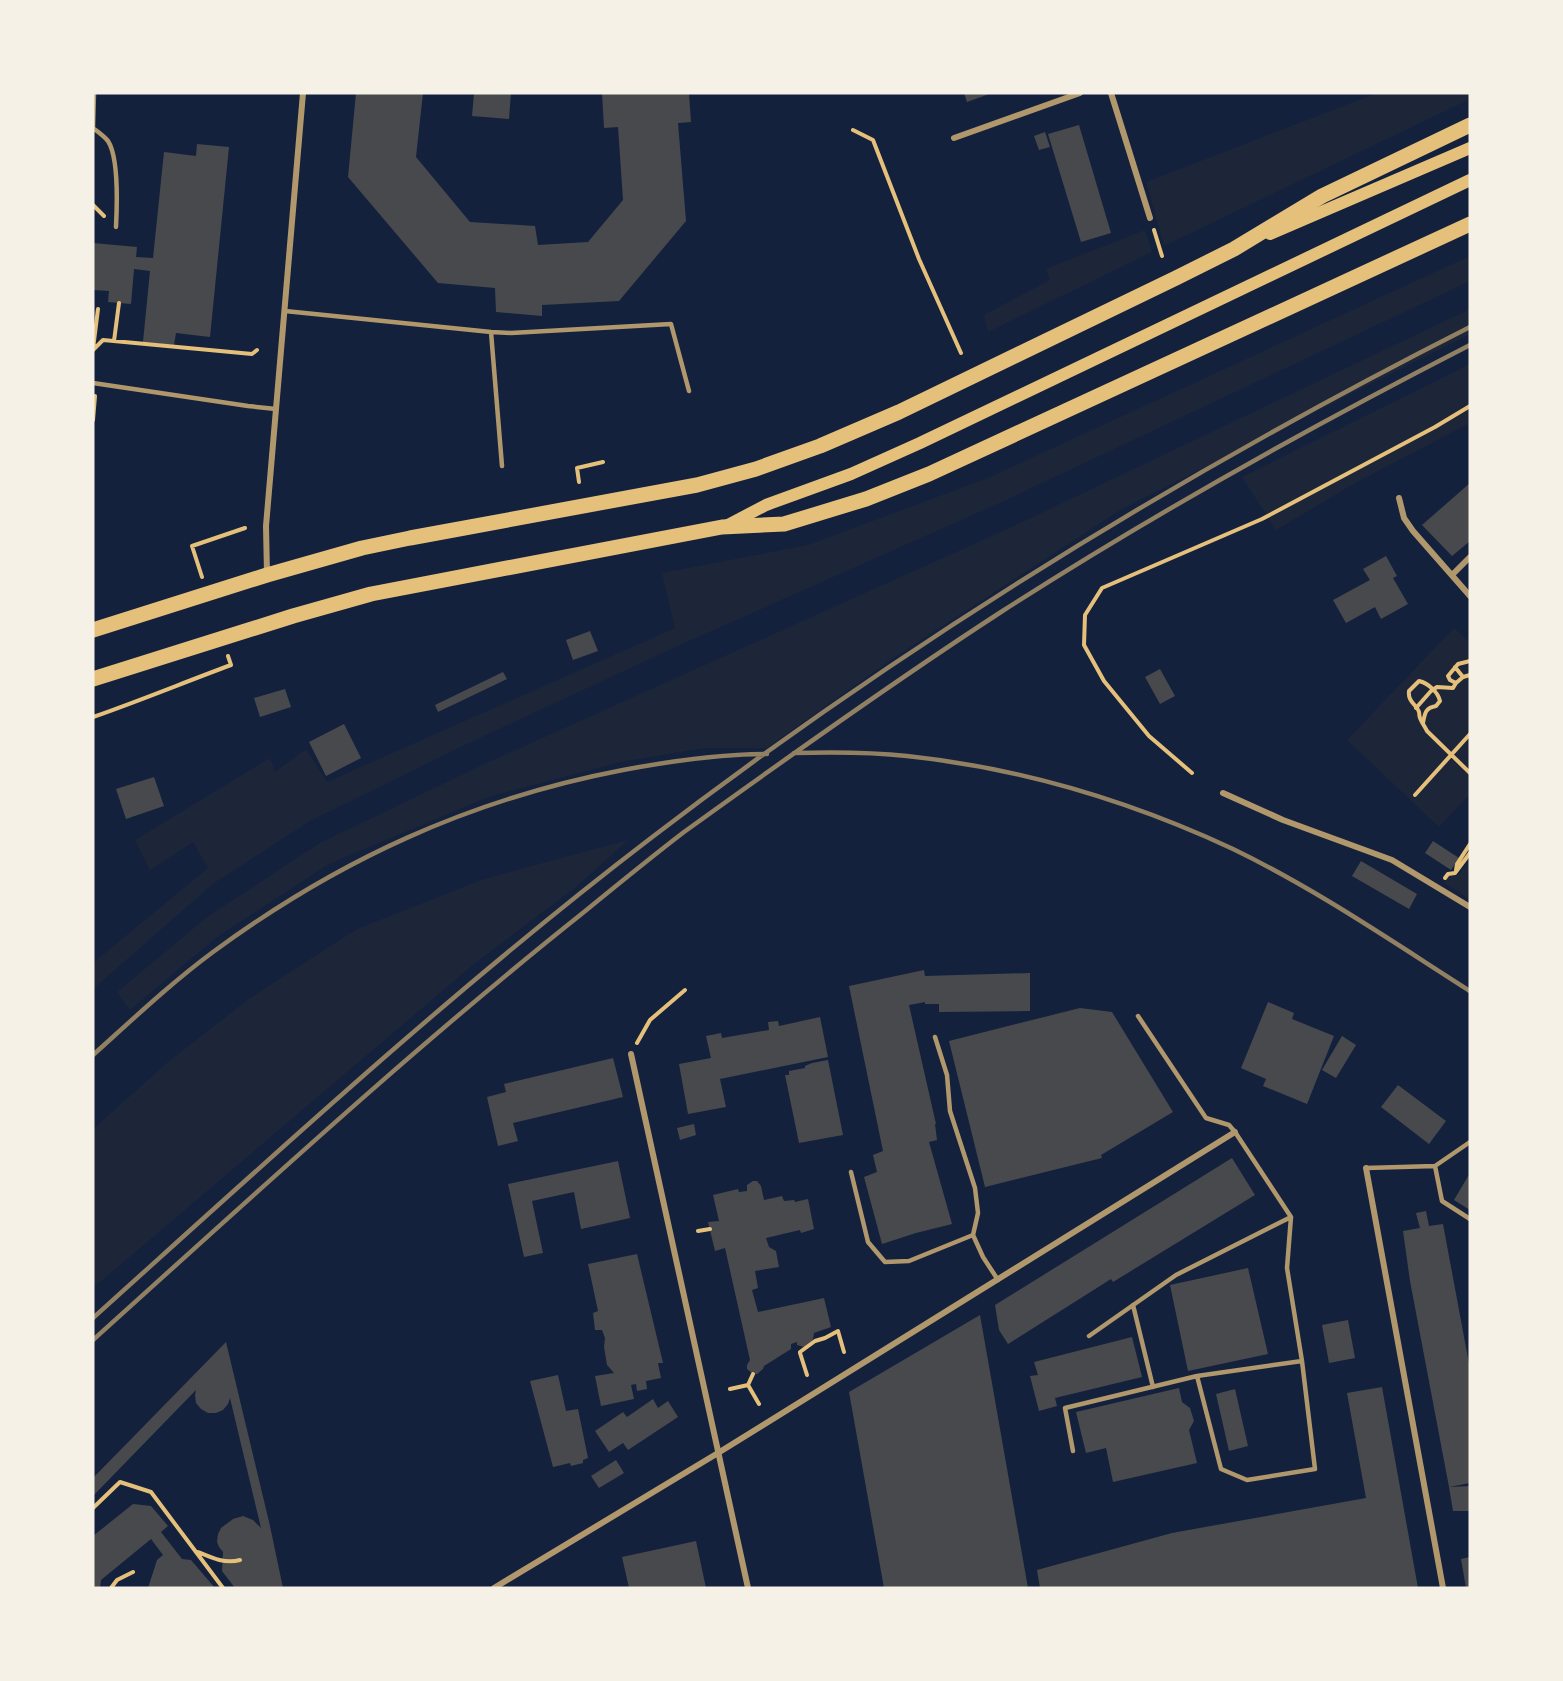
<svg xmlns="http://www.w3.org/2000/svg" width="1563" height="1681" viewBox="0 0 1563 1681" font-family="'Source Serif 4',serif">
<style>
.green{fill:#1d2539}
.building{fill:#48494c}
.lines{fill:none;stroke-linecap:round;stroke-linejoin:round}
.path{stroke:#e5c07b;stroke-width:4}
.service{stroke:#b1986c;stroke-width:4.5}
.minor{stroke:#b1986c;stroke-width:6}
.secondary{stroke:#e5c07b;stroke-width:12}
.primary{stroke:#e5c07b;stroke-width:15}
.rail{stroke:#918062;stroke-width:4.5}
</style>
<rect width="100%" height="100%" fill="#14213d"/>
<!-- green -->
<path class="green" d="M 1377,93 L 1470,93 L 1470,99 L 1164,246 L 1146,182 Z
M 1145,230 L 1152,252 L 988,332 L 984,315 L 1050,280 L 1046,269 Z
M 1470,256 L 1470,281 L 1004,501 L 680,645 L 471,742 L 310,821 L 214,883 L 93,989 L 93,963 L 208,868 L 193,842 L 150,870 L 135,840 L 270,758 L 275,772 L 306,749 L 327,782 L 675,628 L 662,573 L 808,545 L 988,478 Z
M 1470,309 L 1470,334 L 1122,509 L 895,657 L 767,748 L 705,748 L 620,762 L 488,797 L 329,864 L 217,937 L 130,1010 L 117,992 L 207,917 L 320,843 L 480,766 L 1014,526 Z
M 1470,364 L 1470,423 L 1357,482 L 1276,530 L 1242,477 Z
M 1454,628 L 1470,643 L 1470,794 L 1439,827 L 1347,740 Z
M 628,840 L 576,887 L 474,964 L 93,1288 L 93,1129 L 168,1062 L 250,998 L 357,929 L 484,879 Z
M 1470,860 L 1470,899 L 1444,883 L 1449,876 L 1458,875 Z"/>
<!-- building -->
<path class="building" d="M 356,93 L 423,93 L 416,157 L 470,222 L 535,226 L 538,245 L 588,242 L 623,200 L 618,127 L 604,128 L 602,93 L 689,93 L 691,122 L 678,123 L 686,221 L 619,301 L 542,305 L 542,316 L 496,312 L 495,288 L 438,283 L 348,177 Z
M 474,93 L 511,93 L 509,119 L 472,116 Z
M 964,93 L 992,93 L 967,102 Z
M 1079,125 L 1111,233 L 1081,242 L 1048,134 Z
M 1045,132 L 1050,147 L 1039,150 L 1034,136 Z
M 197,144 L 229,147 L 210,337 L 176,333 L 174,345 L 143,342 L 150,271 L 134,269 L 131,304 L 108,302 L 109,291 L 93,290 L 93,243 L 137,247 L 136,257 L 153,258 L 164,152 L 196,156 Z
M 1470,483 L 1470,541 L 1452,556 L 1422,525 Z
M 1386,556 L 1397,576 L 1393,578 L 1408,604 L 1381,619 L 1375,607 L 1346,623 L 1333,600 L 1370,580 L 1363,569 Z
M 590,631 L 598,651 L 573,660 L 566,640 Z
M 1160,669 L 1175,696 L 1160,704 L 1145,677 Z
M 503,672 L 507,679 L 438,712 L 435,705 Z
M 285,689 L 291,707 L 260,717 L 254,698 Z
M 344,724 L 361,758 L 326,776 L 309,742 Z
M 154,777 L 164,806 L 126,819 L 116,789 Z
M 1433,841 L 1459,858 L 1451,870 L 1425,853 Z
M 1361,861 L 1417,894 L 1409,909 L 1352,876 Z
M 924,970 L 925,976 L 1030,973 L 1030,1011 L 939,1012 L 939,1004 L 925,1004 L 925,1002 L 909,1005 L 936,1124 L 935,1124 L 937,1140 L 929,1142 L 952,1224 L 916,1233 L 882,1244 L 864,1177 L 877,1172 L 873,1155 L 883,1151 L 849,986 Z
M 1268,1002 L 1294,1013 L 1292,1019 L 1334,1036 L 1307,1104 L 1263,1086 L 1266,1079 L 1241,1068 Z
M 1080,1008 L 1112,1012 L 1173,1112 L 1101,1155 L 1102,1158 L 985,1187 L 949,1041 Z
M 820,1017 L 828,1057 L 720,1079 L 726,1107 L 688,1114 L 679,1064 L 711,1058 L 706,1036 L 721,1033 L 722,1038 L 769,1030 L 768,1022 L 778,1021 L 779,1026 Z
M 1342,1036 L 1356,1045 L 1336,1078 L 1322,1070 Z
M 613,1058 L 623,1097 L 513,1123 L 518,1141 L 498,1146 L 487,1097 L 506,1092 L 504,1084 Z
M 828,1060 L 843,1135 L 799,1143 L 785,1075 L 789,1075 L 789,1071 L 805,1068 L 805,1066 L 812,1063 Z
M 1398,1085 L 1446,1121 L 1429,1144 L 1381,1107 Z
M 694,1124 L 696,1135 L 680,1140 L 677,1128 Z
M 1232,1158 L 1255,1195 L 1113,1282 L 1111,1279 L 1008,1344 L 999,1330 L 995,1305 Z
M 618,1161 L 630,1218 L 581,1229 L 574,1192 L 532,1201 L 543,1253 L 524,1257 L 508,1184 Z
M 1470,1173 L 1470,1210 L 1454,1200 Z
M 753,1181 L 757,1181 L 761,1186 L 764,1200 L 782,1196 L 784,1201 L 794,1200 L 795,1202 L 808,1199 L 814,1229 L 801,1233 L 800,1230 L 766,1238 L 769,1247 L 776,1251 L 779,1267 L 755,1271 L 758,1288 L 752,1290 L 758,1312 L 824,1298 L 831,1327 L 814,1333 L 813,1339 L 810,1344 L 804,1347 L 797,1345 L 797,1342 L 791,1344 L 791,1349 L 764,1366 L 763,1369 L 757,1374 L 753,1374 L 747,1369 L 747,1365 L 750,1360 L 725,1248 L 715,1251 L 708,1222 L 719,1221 L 713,1195 L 738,1189 L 739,1192 L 747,1191 L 747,1185 Z
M 1426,1211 L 1429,1226 L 1443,1224 L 1470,1369 L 1470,1483 L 1449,1487 L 1410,1281 L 1403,1231 L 1420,1228 L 1416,1213 Z
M 637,1254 L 663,1363 L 658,1363 L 661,1378 L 646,1381 L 647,1389 L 637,1391 L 636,1384 L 631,1385 L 634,1399 L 601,1406 L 595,1376 L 614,1373 L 607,1365 L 604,1347 L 605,1338 L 602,1330 L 595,1330 L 593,1313 L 598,1311 L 588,1264 Z
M 1248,1268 L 1268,1354 L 1188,1371 L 1170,1285 Z
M 980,1315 L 1028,1588 L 884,1588 L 849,1392 Z
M 1348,1320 L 1355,1358 L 1329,1363 L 1322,1325 Z
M 1132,1337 L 1142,1377 L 1055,1398 L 1057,1406 L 1039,1411 L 1030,1376 L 1038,1375 L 1034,1362 Z
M 226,1342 L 270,1526 L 283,1588 L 235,1588 L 222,1571 L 223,1552 L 219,1547 L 217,1542 L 218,1534 L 221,1528 L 233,1519 L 243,1516 L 253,1520 L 261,1528 L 230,1398 L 228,1404 L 223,1410 L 216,1413 L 208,1413 L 201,1409 L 196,1403 L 195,1395 L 196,1390 L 93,1496 L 93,1478 Z
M 558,1375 L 566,1411 L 578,1409 L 588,1458 L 583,1460 L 583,1463 L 571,1466 L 570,1463 L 553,1467 L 530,1381 Z
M 1382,1387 L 1418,1588 L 1040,1588 L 1037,1570 L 1172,1533 L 1366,1498 L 1347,1393 Z
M 1179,1388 L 1182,1402 L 1190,1408 L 1194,1421 L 1189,1430 L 1197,1463 L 1113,1482 L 1106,1448 L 1086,1453 L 1076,1412 Z
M 1235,1389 L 1248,1446 L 1229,1451 L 1216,1394 Z
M 653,1399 L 658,1408 L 668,1401 L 678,1417 L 628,1450 L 623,1443 L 609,1452 L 595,1431 L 623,1412 L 627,1417 Z
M 616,1460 L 624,1473 L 599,1488 L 591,1476 Z
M 1470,1486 L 1470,1511 L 1453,1511 L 1449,1487 Z
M 133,1504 L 151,1506 L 168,1526 L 161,1532 L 182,1559 L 191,1560 L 215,1588 L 148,1588 L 157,1560 L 163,1555 L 151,1539 L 101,1580 L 100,1588 L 93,1588 L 93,1536 Z
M 696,1541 L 706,1588 L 629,1588 L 622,1557 Z
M 1470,1557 L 1470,1588 L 1466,1588 L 1461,1559 Z"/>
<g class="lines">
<!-- path -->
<path class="path" d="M 853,130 L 873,140 L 919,259 L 961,353
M 93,205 L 104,216
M 1154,230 L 1162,256
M 114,341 L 119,303
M 93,349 L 98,309
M 93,350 L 103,340 L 252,354 L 257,350
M 93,420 L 95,396
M 579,482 L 577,468 L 603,462
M 202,577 L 192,546 L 245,528
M 1470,661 L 1458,664 L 1448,676 L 1450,680 L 1456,683 L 1463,677 L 1470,675
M 1455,667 L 1463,677
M 1416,708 L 1431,691 L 1437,687 L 1453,688 L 1456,683
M 93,717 C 139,701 185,682 231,665 L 228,656
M 1423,723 C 1425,713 1425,708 1436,706 L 1440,701 C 1438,692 1428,683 1419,681 L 1409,691 C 1408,699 1412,702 1417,708 C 1421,714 1418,712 1420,718 C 1422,723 1425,727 1427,731 L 1470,773
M 1192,773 L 1149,736 L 1104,681 L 1084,645 L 1085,615 L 1102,588 L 1262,519 L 1435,427 L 1470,406
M 1415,795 L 1470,734
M 1456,870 L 1457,864 L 1470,844
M 1445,878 L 1448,874 L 1455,873 L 1470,853
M 637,1043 L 650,1020 L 685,990
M 698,1231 L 710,1229
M 800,1352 L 815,1341 L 825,1338 L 838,1331 L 844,1352
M 800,1353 L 807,1375
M 748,1385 L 759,1404
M 730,1389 L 748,1385 L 753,1374
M 93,1508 L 120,1482 L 151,1492 L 223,1588
M 198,1552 C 212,1558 225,1564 240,1560
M 111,1588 L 117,1580 L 133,1572"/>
<!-- service -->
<path class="service" d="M 94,93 L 93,128 C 98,132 104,136 108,141 C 119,158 117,207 116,227
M 285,311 L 491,332 L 511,333 L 671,324 L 689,391
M 491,332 L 502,466
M 93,383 L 248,406 L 276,409
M 1138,1016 L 1206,1118 L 1229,1125 L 1235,1132 L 1291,1217 L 1287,1268 L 1302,1361 L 1315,1469 L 1247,1480 L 1221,1469 L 1197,1376 L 1302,1361
M 935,1037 L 947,1075 L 950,1111 L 975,1188 L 978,1213 L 973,1235 L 983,1257 L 998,1280
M 1435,1166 L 1470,1142
M 1366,1168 L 1435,1166 L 1442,1201 L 1470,1219
M 851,1172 L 868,1242 L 885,1262 L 909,1261 L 973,1235
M 1133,1305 L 1153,1387
M 1089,1336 L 1176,1275 L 1291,1217
M 1073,1451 L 1065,1408 L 1197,1376"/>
<!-- minor -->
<path class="minor" d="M 1111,93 L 1150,218
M 954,138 L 1080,93
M 1399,498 L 1404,518 L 1413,531 L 1470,596
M 267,574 L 266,526 L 303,93
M 1452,575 L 1470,557
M 1223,793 L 1283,820 L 1392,860 L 1470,907
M 631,1054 L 748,1588
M 1366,1168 L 1443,1588
M 494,1588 L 718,1453 L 1235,1132"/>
<!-- secondary -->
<path class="secondary" d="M 1270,234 L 1470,148
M 726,526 L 766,505 L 851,474 L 920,443 L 1470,180"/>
<!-- primary -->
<path class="primary" d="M 93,630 L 267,575 L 362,548 L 410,538 L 697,485 L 756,469 L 820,446 L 899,412 L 1176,278 L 1234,249 L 1322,196 L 1470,125
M 93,679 L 293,616 L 371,594 L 722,527 L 784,524 L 866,499 L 929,474 L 1470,224"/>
<!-- rail -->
<path class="rail" d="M 794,753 C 831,752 870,752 907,756 C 1020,768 1130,801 1233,849 C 1316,889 1393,942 1470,991
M 93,1055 C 132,1020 171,983 213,952 C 338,860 471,799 623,770 C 671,761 719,754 767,754
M 93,1318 C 275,1154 456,987 651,838 C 907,642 1182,473 1470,327
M 93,1340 C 254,1195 414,1047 584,912 C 617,885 650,858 684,832 C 788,757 893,682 1001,612 C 1152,515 1310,427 1470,345"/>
</g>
<!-- border -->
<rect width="1563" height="1681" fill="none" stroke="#f6f1e7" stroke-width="189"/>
</svg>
